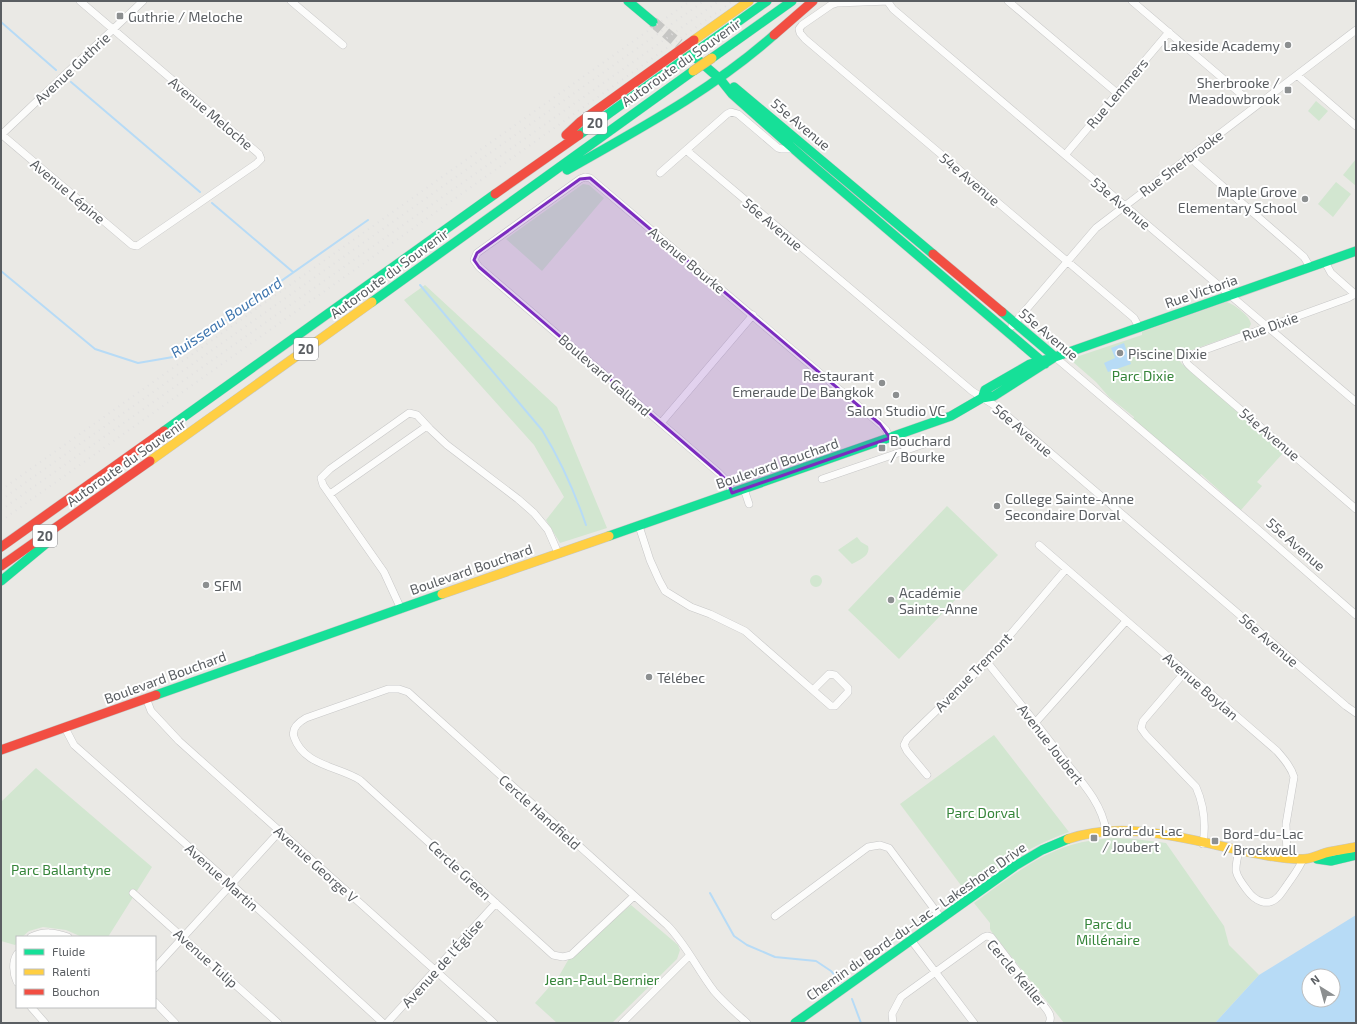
<svg xmlns="http://www.w3.org/2000/svg" width="1357" height="1024" viewBox="0 0 1357 1024" font-family="'Exo 2',sans-serif">
<style>
.green{fill:#d2e6d0}
.water{fill:#b7dbf6;fill-rule:evenodd}
.lines{fill:none;stroke-linecap:round;stroke-linejoin:round}
.stream{stroke:#b7dbf6;stroke-width:2}
.secondary-tunnel{stroke:#c6c6c4;stroke-width:11;stroke-dasharray:11 5.5;stroke-linecap:butt}
.street-casing{stroke:#c7c7c7;stroke-width:8}
.fast-casing{stroke:#c5c6c5;stroke-width:10}
.slow-casing{stroke:#c5c6c5;stroke-width:10}
.jam-casing{stroke:#c5c6c5;stroke-width:10}
.street{stroke:#fcfcfb;stroke-width:7}
.fast{stroke:#16e098;stroke-width:9}
.slow{stroke:#ffcf43;stroke-width:9}
.jam{stroke:#f24e42;stroke-width:9}
.rail{stroke:#e2e1e1;stroke-width:2;stroke-dasharray:1 5;stroke-linecap:butt}
.fast-bridge-casing{stroke:#c1b392;stroke-width:10;stroke-linecap:butt}
.slow-bridge-casing{stroke:#c1b392;stroke-width:10;stroke-linecap:butt}
.fast-bridge{stroke:#16e098;stroke-width:9}
.slow-bridge{stroke:#ffcf43;stroke-width:9}
.marked{fill:#7b2cbf;fill-opacity:0.2;stroke:#7b2cbf;stroke-width:3;stroke-linejoin:round}
.poi-dot{fill:#8c8f90;stroke:#fff;stroke-width:1.5}
.labels{text-anchor:middle;dominant-baseline:central;stroke-width:4;stroke-linejoin:round;paint-order:stroke}
.shield{fill:#fff;stroke:#8c8e91;stroke-width:1}
.shield-label{font-size:13px;font-weight:bold;fill:#5a5e62}
.poi-label{font-size:14px;fill:#5a5e62;stroke:#fff;text-anchor:start}
.street-label{font-size:14px;fill:#5a5e62;stroke:#fff}
.park-label{font-size:14px;fill:#36853a;stroke:#fff}
.water-label{font-size:15px;font-style:italic;fill:#3f76ae;stroke:#fff}
</style>
<rect width="100%" height="100%" fill="#eae9e5"/>
<!-- green -->
<path class="green" d="M 1316,101 L 1328,111 L 1319,121 L 1308,111 Z
M 1356,159 L 1356,186 L 1343,175 Z
M 1336,182 L 1351,194 L 1333,217 L 1318,204 Z
M 583,184 L 589,185 L 604,198 L 542,271 L 506,239 Z
M 425,285 L 557,407 L 607,528 L 560,543 L 546,520 L 564,497 L 534,445 L 404,300 Z
M 1227,302 C 1235,305 1250,316 1251,324 L 1248,330 L 1178,355 L 1176,356 L 1182,364 L 1284,452 L 1257,482 L 1262,486 L 1241,510 L 1201,474 L 1199,476 L 1133,419 L 1134,417 L 1109,397 L 1096,382 L 1073,362 L 1076,357 L 1142,335 L 1142,332 Z
M 947,506 L 998,555 L 899,659 L 848,610 Z
M 857,537 L 861,542 L 868,546 C 871,556 859,560 852,564 L 838,550 Z
M810 581a6 6 0 1 1 12 0a6 6 0 1 1-12 0Z
M 994,735 L 1069,832 C 1031,845 998,868 966,892 L 900,804 Z
M 36,768 L 152,867 L 108,937 L 82,937 L 66,930 L 43,927 L 29,931 L 22,937 L 17,937 L 17,943 L 15,945 L 1,941 L 1,802 Z
M 1113,838 L 1135,839 L 1166,843 L 1224,926 L 1229,945 L 1259,975 L 1215,1023 L 1064,1023 L 991,931 L 990,929 L 990,923 L 974,903 C 1005,881 1035,856 1071,845 C 1085,841 1099,839 1113,838 Z
M 631,905 L 678,945 L 680,950 L 677,959 L 612,1023 L 557,1023 L 535,1003 L 559,976 L 571,955 Z"/>
<!-- water -->
<path class="water" d="M 1124,343 L 1131,364 L 1108,372 L 1104,363 L 1115,358 L 1111,348 Z
M 1356,915 L 1356,1023 L 1215,1023 L 1259,975 ZM 1309,976 L 1333,976 L 1333,1000 L 1309,1000 Z"/>
<g class="lines">
<!-- stream -->
<path class="stream" d="M 1,22 L 56,70
M 71,82 L 200,192
M 212,203 L 293,272
M 1,271 L 95,349 L 138,363 L 173,357 L 368,220
M 420,285 L 542,430 C 561,461 574,490 586,525
M 710,893 L 734,936 L 747,945 L 775,957 L 816,961 L 831,971 L 841,982
M 852,999 L 861,1023"/>
<!-- secondary-tunnel -->
<path class="secondary-tunnel" d="M 653,22 L 679,44"/>
<defs>
<path id="street" d="M 291,1 L 343,45
M 889,1 L 837,3 L 831,5 L 802,25 L 799,29 L 800,33 L 805,39 L 1134,318 L 1139,327
M 1008,1 L 1117,93
M 1132,1 L 1255,106
M 888,2 L 893,9 L 1356,402
M 1297,75 L 1356,126
M 1,134 L 132,245 L 137,246 L 256,164 L 261,159 L 259,154 L 80,1
M 1,135 L 143,1
M 686,150 L 972,391 L 997,407 L 1346,706 L 1356,713
M 1065,155 L 1169,32
M 1189,156 L 1196,163 L 1304,257 L 1310,267
M 660,173 L 727,114 L 731,112 L 738,114 L 778,148 L 782,149 L 793,149
M 1325,262 L 1331,273 L 1356,295
M 1355,294 L 1348,298 L 1191,355 C 1182,359 1187,364 1192,368 L 1356,509
M 1012,326 L 1096,228 L 1356,30
M 1055,357 L 1254,526 L 1356,615
M 661,423 L 753,315
M 900,435 L 906,451
M 822,479 L 930,442
M 744,489 L 749,504
M 732,493 L 728,482 L 719,473 L 479,267 L 474,260 L 477,253 L 580,179 L 585,177 L 590,178 L 880,424 L 886,430 L 890,438
M 330,494 L 427,426
M 639,526 L 650,560 L 659,580 L 665,591 L 691,607 L 710,614 L 745,631 L 831,706 L 835,706 L 848,692 L 848,688 L 835,675 L 829,674 L 813,690
M 1039,545 L 1277,751 C 1284,759 1291,767 1294,777 L 1286,824 L 1287,858
M 401,609 L 384,572 L 323,485 L 321,478 L 330,469 L 409,413 L 417,415 L 430,429 L 447,445 L 518,499 L 534,513 L 548,530 L 558,553
M 987,662 C 1012,693 1037,724 1061,756 C 1079,779 1102,802 1106,831
M 1185,672 L 1143,721 L 1141,728 L 1146,735 L 1196,787 C 1204,805 1206,824 1203,844
M 146,698 L 151,711 L 179,741 L 494,1023
M 1035,723 L 1126,621
M 65,728 L 74,745 L 231,884 L 383,1023
M 927,775 L 907,751 L 904,745 L 907,739 L 987,662 L 1066,569
M 1239,851 C 1234,871 1234,873 1247,890 C 1254,900 1267,908 1278,897 C 1281,894 1284,889 1287,885 C 1293,876 1299,869 1303,859
M 133,893 L 278,1023
M 634,896 L 571,955 L 563,957 L 553,955 L 360,780 C 338,766 304,766 294,737 C 291,728 299,722 306,718 L 388,689 L 399,689 L 408,692 L 667,925 C 686,944 697,969 714,991 C 724,1003 736,1013 747,1023
M 775,916 L 868,847 L 880,845 L 889,848 L 941,918
M 31,937 C 45,931 54,932 68,937
M 911,940 L 974,1023
M 17,954 C 12,962 13,973 17,982
M 155,968 L 280,831
M 155,1002 L 175,1023
M 31,1007 L 45,1023
M 387,1023 L 496,903
M 622,1023 L 689,956
M 893,1023 L 892,1014 L 901,997 L 984,937 L 987,936 L 991,937 L 1047,1010 C 1050,1014 1052,1018 1049,1023"/>
<path id="fast" d="M 628,1 L 653,22
M 701,48 L 767,1
M 712,58 L 792,1
M 697,59 L 720,79 L 732,94 L 805,159 L 1045,364
M 734,87 L 933,254
M 579,135 L 682,61
M 567,170 C 639,129 712,90 774,35
M 372,302 L 693,71
M 1002,312 L 1055,357
M 982,398 L 985,390 L 1030,364 L 1055,357 L 1356,251
M 164,431 L 495,194
M 609,536 L 951,416 L 982,398 L 994,396 L 1055,357
M 1,581 L 48,542
M 156,695 L 442,594
M 1317,859 L 1331,861 L 1356,855
M 795,1023 L 1015,866 L 1042,850 L 1068,839"/>
<path id="slow" d="M 694,40 L 749,1
M 150,461 L 372,302
M 442,594 L 609,536
M 1068,839 C 1129,818 1195,842 1254,853 C 1270,856 1287,860 1303,859 C 1312,859 1320,854 1329,852 C 1338,850 1347,849 1356,847"/>
<path id="jam" d="M 774,35 L 813,1
M 566,135 L 580,122 L 694,40
M 495,194 L 579,135
M 933,254 L 1002,312
M 1,547 L 164,431
M 1,566 L 150,461
M 1,750 L 156,695"/>
</defs>
<!-- street casing -->
<use href="#street" class="street-casing"/>
<!-- fast casing -->
<use href="#fast" class="fast-casing"/>
<!-- slow casing -->
<use href="#slow" class="slow-casing"/>
<!-- jam casing -->
<use href="#jam" class="jam-casing"/>
<!-- street -->
<use href="#street" class="street"/>
<!-- fast -->
<use href="#fast" class="fast"/>
<!-- slow -->
<use href="#slow" class="slow"/>
<!-- jam -->
<use href="#jam" class="jam"/>
<!-- rail -->
<path class="rail" d="M 1,490 L 690,1
M 1,500 L 704,1
M 1,510 L 719,1
M 1,521 L 733,1"/>
<defs>
<path id="fast-bridge" d="M 682,61 L 701,48"/>
<path id="slow-bridge" d="M 693,71 L 712,58"/>
</defs>
<!-- fast-bridge casing -->
<use href="#fast-bridge" class="fast-bridge-casing"/>
<!-- slow-bridge casing -->
<use href="#slow-bridge" class="slow-bridge-casing"/>
<!-- fast-bridge -->
<use href="#fast-bridge" class="fast-bridge"/>
<!-- slow-bridge -->
<use href="#slow-bridge" class="slow-bridge"/>
</g>
<!-- marked area -->
<path class="marked" d="M 590,178 L 880,424 L 890,438 L 732,493 L 728,482 L 719,473 L 479,267 L 474,260 L 477,253 L 580,179 Z"/>
<!-- markers -->
<g class="poi-dot">
<rect x="116" y="12" width="8" height="8" rx="2"/>
<circle cx="1288" cy="45" r="4"/>
<rect x="1284" y="86" width="8" height="8" rx="2"/>
<circle cx="1305" cy="199" r="4"/>
<circle cx="1120" cy="353" r="4"/>
<circle cx="882" cy="383" r="4"/>
<circle cx="896" cy="395" r="4"/>
<rect x="878" y="444" width="8" height="8" rx="2"/>
<circle cx="997" cy="506" r="4"/>
<circle cx="206" cy="585" r="4"/>
<circle cx="891" cy="600" r="4"/>
<circle cx="649" cy="677" r="4"/>
<rect x="1090" y="834" width="8" height="8" rx="2"/>
<rect x="1211" y="837" width="8" height="8" rx="2"/>
</g>
<g class="labels">
<!-- shield labels -->
<g class="shield">
<rect x="583" y="112" width="24" height="22" rx="3"/>
<rect x="294" y="338" width="24" height="22" rx="3"/>
<rect x="33" y="525" width="24" height="22" rx="3"/>
</g>
<g class="shield-label">
<text x="595" y="123">20</text>
<text x="306" y="349">20</text>
<text x="45" y="536">20</text>
</g>
<!-- poi labels -->
<g class="poi-label">
<text x="128" y="16">Guthrie / Meloche</text>
<text x="1280" y="45" text-anchor="end">Lakeside Academy</text>
<text x="1280" y="82" text-anchor="end">Sherbrooke /<tspan x="1280" dy="16">Meadowbrook</tspan></text>
<text x="1297" y="191" text-anchor="end">Maple Grove<tspan x="1297" dy="16">Elementary School</tspan></text>
<text x="1128" y="353">Piscine Dixie</text>
<text x="874" y="375" text-anchor="end">Restaurant<tspan x="874" dy="16">Emeraude De Bangkok</tspan></text>
<text x="896" y="410" text-anchor="middle">Salon Studio VC</text>
<text x="890" y="440">Bouchard<tspan x="890" dy="16">/ Bourke</tspan></text>
<text x="1005" y="498">College Sainte-Anne<tspan x="1005" dy="16">Secondaire Dorval</tspan></text>
<text x="214" y="585">SFM</text>
<text x="899" y="592">Académie<tspan x="899" dy="16">Sainte-Anne</tspan></text>
<text x="657" y="677">Télébec</text>
<text x="1102" y="830">Bord-du-Lac<tspan x="1102" dy="16">/ Joubert</tspan></text>
<text x="1223" y="833">Bord-du-Lac<tspan x="1223" dy="16">/ Brockwell</tspan></text>
</g>
<!-- street labels -->
<g class="street-label">
<text transform="translate(681 62) rotate(-35)">Autoroute du Souvenir</text>
<text transform="translate(72 68) rotate(-43)">Avenue Guthrie</text>
<text transform="translate(1117 93) rotate(-50)">Rue Lemmers</text>
<text transform="translate(211 113) rotate(40)">Avenue Meloche</text>
<text transform="translate(801 124) rotate(40)">55e Avenue</text>
<text transform="translate(1181 163) rotate(-37)">Rue Sherbrooke</text>
<text transform="translate(970 179) rotate(40)">54e Avenue</text>
<text transform="translate(68 191) rotate(40)">Avenue Lépine</text>
<text transform="translate(1121 203) rotate(40)">53e Avenue</text>
<text transform="translate(773 224) rotate(40)">56e Avenue</text>
<text transform="translate(687 260) rotate(40)">Avenue Bourke</text>
<text transform="translate(389 273) rotate(-36)">Autoroute du Souvenir</text>
<text transform="translate(1201 291) rotate(-19)">Rue Victoria</text>
<text transform="translate(1270 326) rotate(-20)">Rue Dixie</text>
<text transform="translate(1049 334) rotate(40)">55e Avenue</text>
<text transform="translate(605 375) rotate(41)">Boulevard Galland</text>
<text transform="translate(1023 430) rotate(40)">56e Avenue</text>
<text transform="translate(1270 434) rotate(40)">54e Avenue</text>
<text transform="translate(126 462) rotate(-35)">Autoroute du Souvenir</text>
<text transform="translate(777 463) rotate(-19)">Boulevard Bouchard</text>
<text transform="translate(1296 544) rotate(41)">55e Avenue</text>
<text transform="translate(471 569) rotate(-19)">Boulevard Bouchard</text>
<text transform="translate(1269 640) rotate(41)">56e Avenue</text>
<text transform="translate(973 672) rotate(-46)">Avenue Tremont</text>
<text transform="translate(165 677) rotate(-20)">Boulevard Bouchard</text>
<text transform="translate(1201 686) rotate(41)">Avenue Boylan</text>
<text transform="translate(1051 744) rotate(52)">Avenue Joubert</text>
<text transform="translate(540 812) rotate(42)">Cercle Handfield</text>
<text transform="translate(316 864) rotate(42)">Avenue George V</text>
<text transform="translate(460 870) rotate(43)">Cercle Green</text>
<text transform="translate(222 877) rotate(42)">Avenue Martin</text>
<text transform="translate(916 921) rotate(-35)">Chemin du Bord-du-Lac - Lakeshore Drive</text>
<text transform="translate(206 958) rotate(42)">Avenue Tulip</text>
<text transform="translate(442 963) rotate(-48)">Avenue de l'Église</text>
<text transform="translate(1017 973) rotate(50)">Cercle Keiller</text>
</g>
<!-- park labels -->
<g class="park-label">
<text x="1143" y="375">Parc Dixie</text>
<text x="983" y="812">Parc Dorval</text>
<text x="61" y="869">Parc Ballantyne</text>
<text x="1108" y="923">Parc du<tspan x="1108" dy="16">Millénaire</tspan></text>
<text x="602" y="979">Jean-Paul-Bernier</text>
</g>
<!-- water labels -->
<g class="water-label">
<text transform="translate(226 317) rotate(-34)">Ruisseau Bouchard</text>
</g>
</g>
<!-- border -->
<rect width="1357" height="1024" fill="none" stroke="#5a5e62" stroke-width="4"/>
<!-- legend -->
<rect x="16" y="936" width="140" height="72" fill="#ffffff" stroke="#bdbfc0"/>
<rect x="24" y="949" width="20" height="6" fill="#16e098" stroke="#bdbfc0"/>
<text x="52" y="956" font-size="12" fill="#5a5e62">Fluide</text>
<rect x="24" y="969" width="20" height="6" fill="#ffcf43" stroke="#bdbfc0"/>
<text x="52" y="976" font-size="12" fill="#5a5e62">Ralenti</text>
<rect x="24" y="989" width="20" height="6" fill="#f24e42" stroke="#bdbfc0"/>
<text x="52" y="996" font-size="12" fill="#5a5e62">Bouchon</text>
<!-- north arrow -->
<g transform="translate(1321 988) rotate(323)"><circle r="19" fill="#ffffff" stroke="#bdbfc0"/>
<path d="M0-3L7 15L0 10L-7 15Z" fill="#8c8f90"/>
<text y="-6" font-size="11" font-weight="bold" text-anchor="middle" fill="#5a5e62">N</text>
</g>
</svg>
